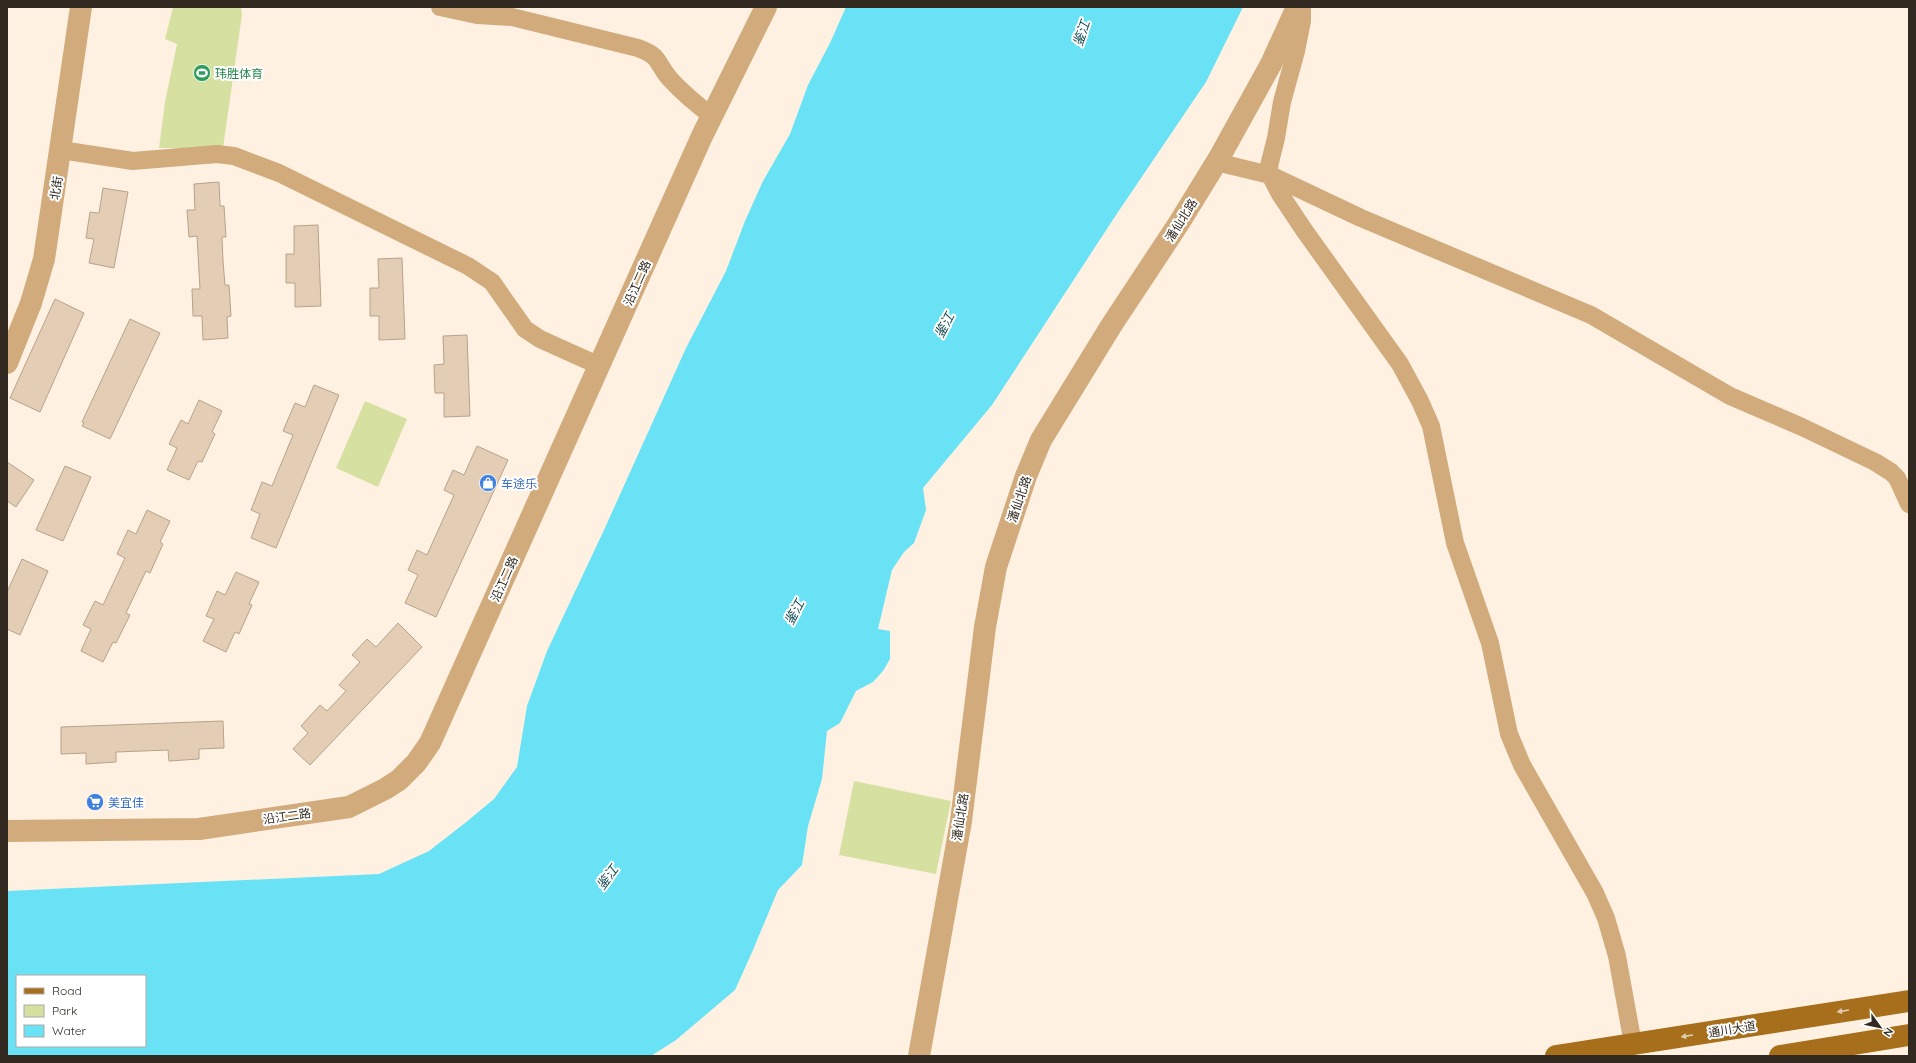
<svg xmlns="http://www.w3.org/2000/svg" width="1916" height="1063" viewBox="0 0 1916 1063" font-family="Quicksand,'Noto Sans SC',sans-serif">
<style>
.green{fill:#d5e0a1}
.water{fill:#69e2f6;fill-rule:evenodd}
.building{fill:#e3cdb5;stroke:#b7a28a}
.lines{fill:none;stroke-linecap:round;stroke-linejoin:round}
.minor{stroke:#d2ab7c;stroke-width:18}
.tertiary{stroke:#d2ab7c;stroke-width:22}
.primary{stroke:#a76f1c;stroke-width:22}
.oneway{fill:#e0cdb0}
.labels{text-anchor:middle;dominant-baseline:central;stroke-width:4;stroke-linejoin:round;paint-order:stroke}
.leisure-label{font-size:12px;fill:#27864d;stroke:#fff;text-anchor:start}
.street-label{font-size:12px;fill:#322920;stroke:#fff}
.shop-label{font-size:12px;fill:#366cbe;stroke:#fff;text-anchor:start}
.water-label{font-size:13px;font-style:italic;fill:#0e464e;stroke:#fff}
</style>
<rect width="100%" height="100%" fill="#fff1e2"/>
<!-- green -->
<path class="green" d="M 173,7 L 241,7 L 242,14 L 223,148 L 159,148 L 165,102 L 177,44 L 165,39 Z
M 365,401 L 407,419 L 378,487 L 336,468 Z
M 854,781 L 951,801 L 936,874 L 839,855 Z"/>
<!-- water -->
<path class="water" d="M 846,7 L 1243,7 L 1206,82 L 1116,215 L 992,405 L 923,488 L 926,510 L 914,543 L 904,552 L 892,570 L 878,629 L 890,631 L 890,659 L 883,671 L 873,682 L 856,691 L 840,723 L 827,731 L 822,779 L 808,826 L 802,865 L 778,890 L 753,950 L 735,990 L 676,1040 L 651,1056 L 7,1056 L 7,891 L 379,874 L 429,851 L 465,823 L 494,799 L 517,767 L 527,706 L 547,651 L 604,530 L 686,348 L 726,271 L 745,221 L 763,181 L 790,134 L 808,85 L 830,43 ZM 17,976 L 145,976 L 145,1046 L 17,1046 Z"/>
<!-- building -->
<path class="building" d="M 219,182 L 220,206 L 224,206 L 226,237 L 222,237 L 223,261 L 225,285 L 229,285 L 231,316 L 227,317 L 228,338 L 203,340 L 202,316 L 193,316 L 192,289 L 200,289 L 197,236 L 189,237 L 187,210 L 195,210 L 194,184 Z
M 103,188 L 128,192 L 114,268 L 89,263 L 94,239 L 86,238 L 90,212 L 99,213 Z
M 318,225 L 321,306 L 295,307 L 295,283 L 286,283 L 286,254 L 294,254 L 294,226 Z
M 402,258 L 405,339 L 379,340 L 379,316 L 370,316 L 370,288 L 379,288 L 378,259 Z
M 55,299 L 84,313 L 40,412 L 10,398 Z
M 130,319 L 160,333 L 110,439 L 82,426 L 84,423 L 82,422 Z
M 467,335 L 470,416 L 444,417 L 444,393 L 435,393 L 434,365 L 444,364 L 443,336 Z
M 314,385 L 339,395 L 276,548 L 251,538 L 260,514 L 251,510 L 262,482 L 272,486 L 293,435 L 283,431 L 295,403 L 305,407 Z
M 199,400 L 222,411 L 212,432 L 215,434 L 202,462 L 198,461 L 189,480 L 167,470 L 177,448 L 169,444 L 181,420 L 188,424 Z
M 477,446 L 508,460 L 436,617 L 405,603 L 418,575 L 408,570 L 417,550 L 427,555 L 454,495 L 444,490 L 453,470 L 464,475 Z
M 7,462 L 34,480 L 16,507 L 7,501 Z
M 65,466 L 91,477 L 63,541 L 36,530 Z
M 147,510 L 170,521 L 160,542 L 163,544 L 150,573 L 146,571 L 126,613 L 130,615 L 116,643 L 113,642 L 103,662 L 81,651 L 91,629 L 83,625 L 95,601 L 103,605 L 125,558 L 117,554 L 128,530 L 136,534 Z
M 22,559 L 48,571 L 20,635 L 7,629 L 7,592 Z
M 236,572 L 259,582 L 249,604 L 252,605 L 239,634 L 235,632 L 226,652 L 203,641 L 214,619 L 206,616 L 217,591 L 225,595 Z
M 398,623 L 422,647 L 310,765 L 293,749 L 308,733 L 301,726 L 320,705 L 327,711 L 346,691 L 339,685 L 360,662 L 352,655 L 367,639 L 376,647 Z
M 223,721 L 224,748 L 199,749 L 199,759 L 169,761 L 168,750 L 116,752 L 116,762 L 86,764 L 86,753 L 61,754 L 61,727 Z"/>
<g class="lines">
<!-- minor -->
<path class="minor" d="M 440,7 L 477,15 L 512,17 L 638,48 C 662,57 655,62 670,79 C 683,93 697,105 712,116
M 1302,7 L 1302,21 L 1296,51 L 1282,102 L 1276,138 L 1269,166 L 1270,175 L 1280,194 L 1304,230 L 1400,364 L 1420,401 L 1431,426 L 1455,543 L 1490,643 L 1509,734 L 1522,765 L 1595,893 L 1606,918 L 1617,956 L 1633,1044
M 61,150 L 133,161 L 217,154 L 234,156 L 279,173 L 468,266 L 492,282 L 525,329 L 540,339 L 600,366
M 1216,162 L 1270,175 L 1361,218 L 1591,315 L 1730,396 L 1802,427 L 1875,462 L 1891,472 L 1897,478 L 1909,504"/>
<!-- tertiary -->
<path class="tertiary" d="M 7,363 L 31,303 L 44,259 L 81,7
M 7,831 L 199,829 L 349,807 L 385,789 L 399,780 L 416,763 L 430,743 L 702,136 L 766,7
M 919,1056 L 961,821 L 985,627 L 996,567 L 1026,476 L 1041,440 L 1111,326 L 1179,223 L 1219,158 L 1271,64 L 1297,7"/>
<!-- primary -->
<path class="primary" d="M 1556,1056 L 1909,1001
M 1780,1056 L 1909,1035"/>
</g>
<!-- one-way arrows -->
<defs><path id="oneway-solid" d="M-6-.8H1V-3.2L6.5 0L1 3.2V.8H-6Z"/></defs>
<g class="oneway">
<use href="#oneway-solid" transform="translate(1843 1011) rotate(171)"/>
<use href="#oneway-solid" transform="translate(1687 1036) rotate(171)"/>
</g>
<!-- icons -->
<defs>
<symbol id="stadium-disc" viewBox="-11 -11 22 22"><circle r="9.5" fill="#2e9e5b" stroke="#fff"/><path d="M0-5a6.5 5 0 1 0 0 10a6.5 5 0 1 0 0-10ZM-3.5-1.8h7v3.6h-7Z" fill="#fff"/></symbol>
<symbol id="shop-disc" viewBox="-11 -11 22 22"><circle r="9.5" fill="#3f7fe0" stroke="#fff"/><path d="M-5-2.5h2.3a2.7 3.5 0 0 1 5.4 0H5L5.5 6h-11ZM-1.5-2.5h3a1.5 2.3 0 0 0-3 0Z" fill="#fff"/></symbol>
<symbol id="supermarket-disc" viewBox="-11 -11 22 22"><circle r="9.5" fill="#3f7fe0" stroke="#fff"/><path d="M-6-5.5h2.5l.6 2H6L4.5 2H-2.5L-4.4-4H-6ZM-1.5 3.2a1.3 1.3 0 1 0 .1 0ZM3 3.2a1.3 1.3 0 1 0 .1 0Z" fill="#fff"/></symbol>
</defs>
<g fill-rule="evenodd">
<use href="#stadium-disc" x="192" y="63" width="20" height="20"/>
<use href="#shop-disc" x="478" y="473" width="20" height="20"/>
<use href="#supermarket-disc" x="85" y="792" width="20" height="20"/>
</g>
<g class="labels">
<!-- leisure labels -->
<g class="leisure-label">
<text x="215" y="73">玮胜体育</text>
</g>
<!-- street labels -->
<g class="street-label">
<text transform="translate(56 188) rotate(-81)">北街</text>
<text transform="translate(1181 220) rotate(-58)">潘仙北路</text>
<text transform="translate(637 283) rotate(-66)">沿江二路</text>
<text transform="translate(1019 499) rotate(-71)">潘仙北路</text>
<text transform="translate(504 579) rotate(-66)">沿江二路</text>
<text transform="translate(287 816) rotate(-8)">沿江二路</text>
<text transform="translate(960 817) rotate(-81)">潘仙北路</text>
<text transform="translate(1732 1029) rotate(-9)">通川大道</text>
</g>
<!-- shop labels -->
<g class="shop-label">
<text x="501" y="483">车途乐</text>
<text x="108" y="802">美宜佳</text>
</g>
<!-- water labels -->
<g class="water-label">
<text transform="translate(1081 33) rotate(-71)">鉴江</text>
<text transform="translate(944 325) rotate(-62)">鉴江</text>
<text transform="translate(794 612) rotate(-62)">鉴江</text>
<text transform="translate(607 877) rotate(-53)">鉴江</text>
</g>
</g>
<!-- border -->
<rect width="1916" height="1063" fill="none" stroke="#322920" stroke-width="16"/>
<!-- legend -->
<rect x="16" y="975" width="130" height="72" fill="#ffffff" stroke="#ada9a6"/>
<rect x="24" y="988" width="20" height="6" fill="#a76f1c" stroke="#ada9a6"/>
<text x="52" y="995" font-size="12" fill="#322920">Road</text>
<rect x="24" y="1005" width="20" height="12" fill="#d5e0a1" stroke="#ada9a6"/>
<text x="52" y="1015" font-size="12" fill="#322920">Park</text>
<rect x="24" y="1025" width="20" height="12" fill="#69e2f6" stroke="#ada9a6"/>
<text x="52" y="1035" font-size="12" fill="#322920">Water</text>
<!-- north arrow -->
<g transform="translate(1880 1027) rotate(123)" stroke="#ffffff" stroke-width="3" paint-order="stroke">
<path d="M0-3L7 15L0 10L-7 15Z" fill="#322920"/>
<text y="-6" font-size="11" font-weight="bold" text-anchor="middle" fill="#322920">N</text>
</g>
</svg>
